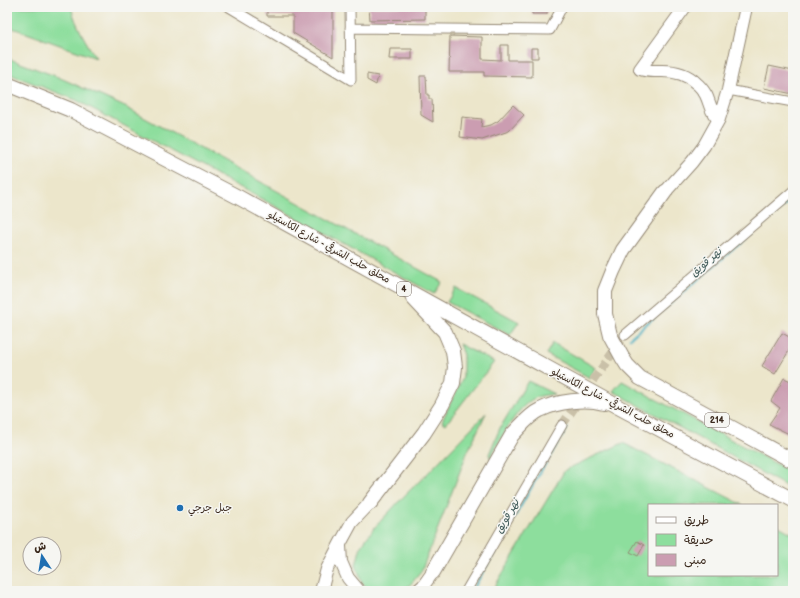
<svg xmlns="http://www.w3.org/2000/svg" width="800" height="598" viewBox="0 0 800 598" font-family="'Balsamiq Sans','Playpen Sans Arabic',sans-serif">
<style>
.green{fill:#8dde9d;stroke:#64845e}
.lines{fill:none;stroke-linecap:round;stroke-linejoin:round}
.stream{stroke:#42aec0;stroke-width:2.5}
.building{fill:#cb9db1}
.minor-tunnel{stroke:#c9c0a8;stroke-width:9;stroke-dasharray:9 4.5;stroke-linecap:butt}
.minor-casing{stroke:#948874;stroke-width:11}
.major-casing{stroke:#948874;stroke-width:14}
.highway-casing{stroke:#948874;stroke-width:16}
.minor{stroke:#fff;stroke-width:9}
.major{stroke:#fff;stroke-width:12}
.highway{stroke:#fff;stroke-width:14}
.poi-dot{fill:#1f6fb2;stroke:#f6f6f2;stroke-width:1.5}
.labels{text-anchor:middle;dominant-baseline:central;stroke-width:3;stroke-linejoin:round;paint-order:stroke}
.shield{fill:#f6f6f2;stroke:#73675e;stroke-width:1}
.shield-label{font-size:9px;font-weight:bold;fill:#3b2a1e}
.street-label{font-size:10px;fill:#3b2a1e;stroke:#f6f6f2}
.poi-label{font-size:10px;fill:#3b2a1e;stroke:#f6f6f2;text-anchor:start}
.water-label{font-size:11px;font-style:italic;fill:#3d5857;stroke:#f6f6f2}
</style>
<rect width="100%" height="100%" fill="#f6f6f2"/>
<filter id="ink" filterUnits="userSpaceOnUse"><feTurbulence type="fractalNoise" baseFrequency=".025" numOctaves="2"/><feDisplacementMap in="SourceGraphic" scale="8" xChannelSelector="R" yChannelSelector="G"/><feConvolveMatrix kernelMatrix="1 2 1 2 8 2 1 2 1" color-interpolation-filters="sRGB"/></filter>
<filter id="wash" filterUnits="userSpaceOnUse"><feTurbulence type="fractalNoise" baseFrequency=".012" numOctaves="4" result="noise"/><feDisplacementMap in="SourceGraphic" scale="16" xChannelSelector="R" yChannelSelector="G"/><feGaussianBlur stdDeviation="0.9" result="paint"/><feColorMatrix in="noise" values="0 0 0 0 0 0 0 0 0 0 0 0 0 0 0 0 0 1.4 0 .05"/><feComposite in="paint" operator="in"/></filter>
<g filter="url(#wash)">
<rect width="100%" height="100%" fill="#ece6cb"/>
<!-- green -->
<path class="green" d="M 7,7 L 71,7 C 76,26 86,42 96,58 L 7,26 Z
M 7,58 L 58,77 L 125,107 L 442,282 L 434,294 L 275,206 L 76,100 L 7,73 Z
M 456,288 L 519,322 L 510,335 L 447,302 Z
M 553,343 L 596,368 L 590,378 L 546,354 Z
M 459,344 L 494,362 L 446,424 L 442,421 L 463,377 L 463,355 Z
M 528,381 L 554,394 C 548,395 541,395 535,398 C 517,406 500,441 490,458 L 489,454 L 500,428 Z
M 622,381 L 793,473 L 793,490 L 613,391 Z
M 486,413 L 467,453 L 421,572 L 410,585 L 400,591 L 372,591 L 362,583 L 356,565 L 361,546 L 374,528 L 407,493 L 426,475 Z
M 623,443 L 743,505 L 649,505 L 649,575 L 777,575 L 777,525 L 793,534 L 793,591 L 492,591 L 565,470 Z"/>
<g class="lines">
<!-- stream -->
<path class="stream" d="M 630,338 L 793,198
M 472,591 L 542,469 L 567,428"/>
</g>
<g id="blocks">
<!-- building -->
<path class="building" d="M 267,7 L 333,7 L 333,57 L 293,33 L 293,16 L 267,16 Z
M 369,7 L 425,7 L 425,19 L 370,20 Z
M 532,7 L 547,7 L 547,14 L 532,14 Z
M 450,36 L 482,37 L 482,59 L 501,60 L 501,45 L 508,45 L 508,60 L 532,60 L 532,77 L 484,76 L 484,72 L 449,72 Z
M 531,48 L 538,48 L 538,58 L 531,58 Z
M 390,49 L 412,49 L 412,59 L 389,59 Z
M 769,66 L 793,71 L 793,94 L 764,88 Z
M 367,74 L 378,76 L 376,85 L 367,80 Z
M 420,76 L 426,76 L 427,95 L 429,95 L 429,99 L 432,99 L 433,122 L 421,115 Z
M 513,105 L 524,115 L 509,131 L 482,140 L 460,137 L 462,117 L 482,119 L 481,127 L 491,125 L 498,121 Z
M 782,333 L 793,339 L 793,344 L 775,374 L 762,366 Z
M 784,378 L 793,382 L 793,436 L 769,424 L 780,408 L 771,401 Z
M 637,541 L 644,545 L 638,556 L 630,552 Z"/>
</g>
</g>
<g filter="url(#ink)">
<use href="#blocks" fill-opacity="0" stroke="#948874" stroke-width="1"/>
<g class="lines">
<!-- minor-tunnel -->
<path class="minor-tunnel" d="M 562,425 L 625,335"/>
<defs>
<path id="minor" d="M 229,7 L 351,80
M 350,7 L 351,80
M 350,28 L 550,30 L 562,7
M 728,90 L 793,102
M 625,335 L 793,191
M 466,591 L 562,425"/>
<path id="major" d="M 685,7 L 640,69 C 648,72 654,71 662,71 C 674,71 687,74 696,83 C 700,86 703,90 706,95 C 710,103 711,114 719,119
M 665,192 L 692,162 L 704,146 L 719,119 L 728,90 L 746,7
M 340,546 L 341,562 L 348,578 L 359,591
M 321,591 L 327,569 L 340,544 L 352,522 L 370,503
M 417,591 L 423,586 L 433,572"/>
<path id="highway" d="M 7,84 L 71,110 L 238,197 L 622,409 L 793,500
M 665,192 L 623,250 L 613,271 L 605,291 L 605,314 L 610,335 L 622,357 L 627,365 L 640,378 L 793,461
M 370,503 L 424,433 L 442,405 L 453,383 L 455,367 L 453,351 L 445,332 L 413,298
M 433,572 L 512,435 C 521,426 529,415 540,410 C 557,401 586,398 604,403"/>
</defs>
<!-- minor casing -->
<use href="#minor" class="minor-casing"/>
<!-- major casing -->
<use href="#major" class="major-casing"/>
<!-- highway casing -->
<use href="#highway" class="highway-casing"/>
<!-- minor -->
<use href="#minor" class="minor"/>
<!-- major -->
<use href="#major" class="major"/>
<!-- highway -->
<use href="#highway" class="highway"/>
</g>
</g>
<!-- markers -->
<circle class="poi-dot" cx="180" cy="508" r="4"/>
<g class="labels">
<!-- shield labels -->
<g class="shield">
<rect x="397" y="282" width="14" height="14" rx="3"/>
<rect x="705" y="413" width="24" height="14" rx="3"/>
</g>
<g class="shield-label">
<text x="404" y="289">4</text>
<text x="717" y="420">214</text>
</g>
<!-- street labels -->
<g class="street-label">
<text transform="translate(329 247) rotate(29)">محلق حلب الشرقي - شارع الكاستيلو</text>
<text transform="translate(613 403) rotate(28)">محلق حلب الشرقي - شارع الكاستيلو</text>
</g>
<!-- poi labels -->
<g class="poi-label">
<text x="188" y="508">جبل جرجي</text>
</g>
<!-- water labels -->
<g class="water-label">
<text transform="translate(706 262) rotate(-41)">نهر قويق</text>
<text transform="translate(507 516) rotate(-60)">نهر قويق</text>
</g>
</g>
<!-- margin -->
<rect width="800" height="598" fill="none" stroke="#f6f6f2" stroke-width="24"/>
<!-- legend -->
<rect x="648" y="504" width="130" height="72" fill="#f6f6f2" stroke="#aba49d"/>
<rect x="656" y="517" width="20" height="6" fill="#ffffff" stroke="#aba49d"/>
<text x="684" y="524" font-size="12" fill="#3b2a1e">طريق</text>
<rect x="656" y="534" width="20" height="12" fill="#8dde9d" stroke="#aba49d"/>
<text x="684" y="544" font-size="12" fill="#3b2a1e">حديقة</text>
<rect x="656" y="554" width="20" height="12" fill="#cb9db1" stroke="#aba49d"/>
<text x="684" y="564" font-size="12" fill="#3b2a1e">مبنى</text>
<!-- north arrow -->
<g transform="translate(42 556) rotate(348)"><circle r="19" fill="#f6f6f2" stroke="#aba49d"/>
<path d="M0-3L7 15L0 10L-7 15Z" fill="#1f6fb2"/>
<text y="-6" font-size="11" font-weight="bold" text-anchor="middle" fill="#3b2a1e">ش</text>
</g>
</svg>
